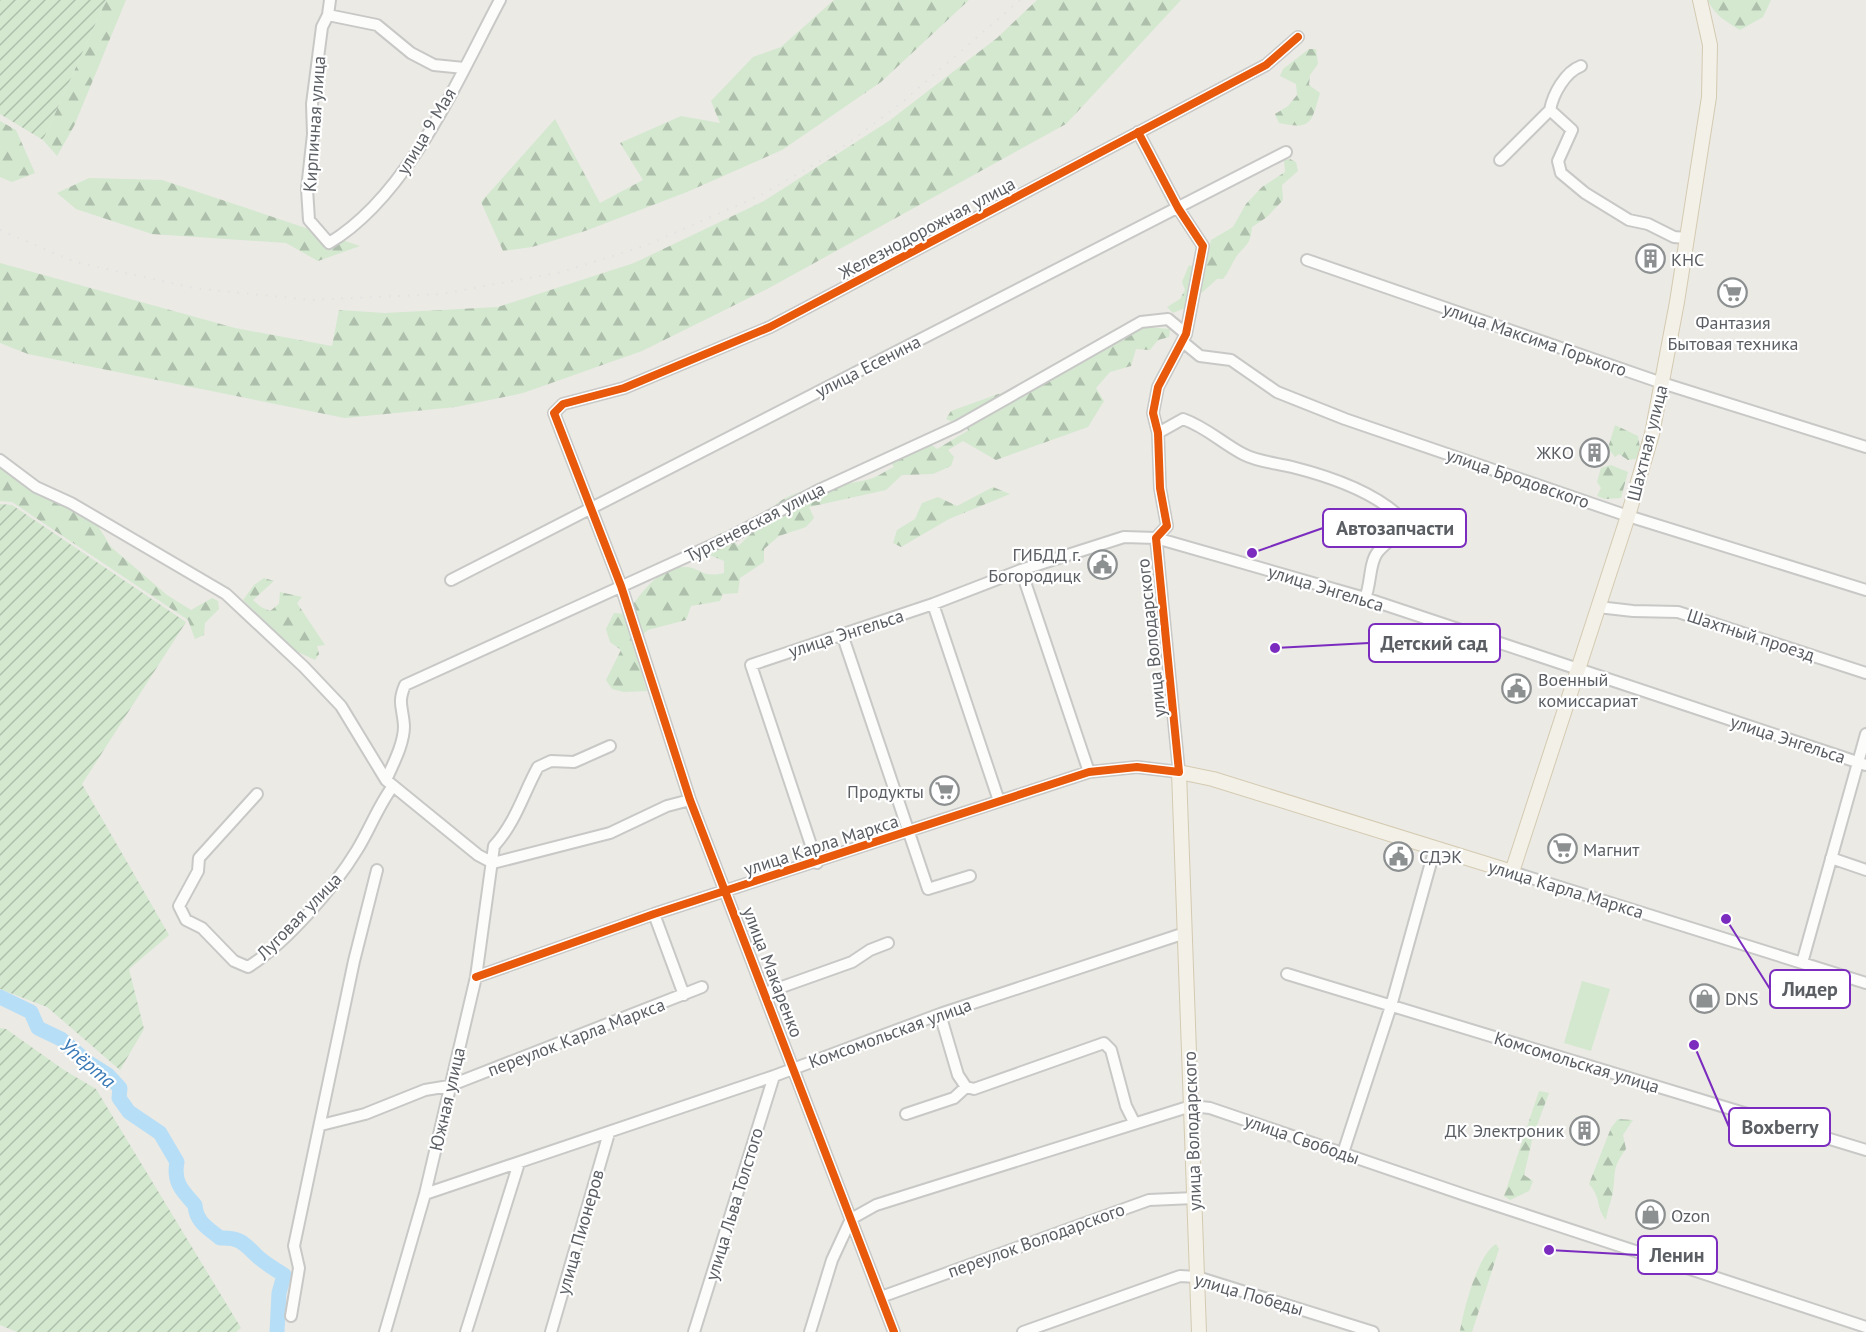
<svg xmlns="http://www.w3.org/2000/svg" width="1866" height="1332" viewBox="0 0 1866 1332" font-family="'PT Sans',sans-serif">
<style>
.forest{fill:url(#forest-firs)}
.park{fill:#d3e8cf}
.garden{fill:url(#garden-furrows)}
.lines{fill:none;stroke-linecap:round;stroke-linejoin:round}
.river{stroke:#b7def7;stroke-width:15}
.minor-casing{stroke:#c8c8c7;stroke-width:14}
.major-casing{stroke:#d4cab1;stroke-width:16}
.minor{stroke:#fcfcfb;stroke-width:10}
.major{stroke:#f2f0e7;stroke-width:14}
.rail{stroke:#e2e2e2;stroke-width:2;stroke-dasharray:1.5 8;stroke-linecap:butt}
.cycleway-casing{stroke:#fff;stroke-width:11}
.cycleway{stroke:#e8590c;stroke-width:8}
.labels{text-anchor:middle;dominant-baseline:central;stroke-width:4.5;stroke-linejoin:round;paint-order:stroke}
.street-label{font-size:18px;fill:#5b5f64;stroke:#fff}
.poi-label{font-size:18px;fill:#5b5f64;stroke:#fff;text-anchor:start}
.water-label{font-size:20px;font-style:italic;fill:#3a7ab6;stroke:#fff}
.leader{fill:none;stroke:#7b2cbf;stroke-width:2}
.callout-dot{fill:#7b2cbf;stroke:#fff;stroke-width:2}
.callout{fill:#fff;stroke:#7b2cbf;stroke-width:2}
.callout-label{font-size:20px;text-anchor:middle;font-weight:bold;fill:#5b5f64}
</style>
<defs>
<pattern id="forest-firs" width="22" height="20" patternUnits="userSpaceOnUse" patternTransform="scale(1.5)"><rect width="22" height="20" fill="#d3e8cf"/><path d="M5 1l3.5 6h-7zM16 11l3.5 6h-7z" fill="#aebfac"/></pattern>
<pattern id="garden-furrows" width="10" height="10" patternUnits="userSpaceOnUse" patternTransform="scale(1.5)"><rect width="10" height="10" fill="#d3e8cf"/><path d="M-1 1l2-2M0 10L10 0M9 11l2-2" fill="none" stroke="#aebfac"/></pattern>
</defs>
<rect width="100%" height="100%" fill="#ebeae5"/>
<!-- forest -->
<path class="forest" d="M 106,0 L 126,0 L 74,126 L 57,156 L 43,140 Z
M 834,0 L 969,0 L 881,82 L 782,150 L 687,192 L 585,231 L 532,247 L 503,251 L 481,202 L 555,119 L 600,203 L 643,180 L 620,143 L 681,116 L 720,123 L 711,101 L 753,57 L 781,47 Z
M 1037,0 L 1181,0 L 1066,124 L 769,288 L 642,351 L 523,393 L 456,407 L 345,418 L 28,354 L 0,343 L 0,263 L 235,328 L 332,346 L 339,310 L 385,313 L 498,307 L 634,263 L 764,201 L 889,121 L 997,38 Z
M 1708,0 L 1771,0 L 1763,17 L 1740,30 C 1728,23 1713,14 1708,0 Z
M 1309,49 L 1316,49 L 1318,64 L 1310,75 L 1309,85 L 1320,93 C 1311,123 1312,130 1279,123 L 1275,114 L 1288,106 L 1297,95 L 1296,84 L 1280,76 L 1283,69 Z
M 0,121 L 16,130 L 35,173 L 12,182 L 0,177 Z
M 1290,159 L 1296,162 L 1298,171 L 1282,185 L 1283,200 L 1267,217 L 1252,227 C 1250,246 1247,243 1236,257 C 1231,265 1229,272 1223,279 L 1217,279 L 1185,308 L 1173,313 L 1167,307 L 1180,299 L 1185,290 L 1182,282 L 1189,265 L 1205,271 L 1211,240 L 1233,227 L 1246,204 L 1262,187 L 1285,172 L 1284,160 Z
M 89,178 L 162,180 L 360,246 L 318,261 L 286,243 L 152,234 L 76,209 L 57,193 Z
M 1147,327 L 1170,329 L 1169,337 L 1158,340 L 1150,350 L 1136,349 L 1131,366 L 1110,372 L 1096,388 L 1104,401 L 1088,427 L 996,460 L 963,441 L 948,450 L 954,457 L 951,466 L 933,474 L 902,475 L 886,490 L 809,507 L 814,518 L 806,527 L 779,536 L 764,549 L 764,562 L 740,578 L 738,593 L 723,594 L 720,601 L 691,606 L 686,620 L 648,630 L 633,643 L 647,691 L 624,692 L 612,689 L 606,680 L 621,650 L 610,642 L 606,629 L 614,613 L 626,614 C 639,597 657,567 683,567 C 701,566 700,579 724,573 L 724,561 L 693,548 L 725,531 L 738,546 C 753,534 767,510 779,502 C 809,482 842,488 873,478 C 880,475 887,470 894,467 L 884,453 L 923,438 L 937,449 L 969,430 L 946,419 L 951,411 L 1004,392 L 1012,402 L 1018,384 L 1112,331 L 1124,328 L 1128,335 Z
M 1615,425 L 1638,436 L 1640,448 L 1636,459 L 1628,460 L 1619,454 L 1615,457 L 1608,448 Z
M 1611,465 L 1628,472 L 1621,498 L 1605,499 L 1597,496 L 1601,488 L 1597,482 L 1601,468 Z
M 0,466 L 37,495 L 54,500 L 98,526 L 111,547 L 167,595 L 191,610 L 212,598 L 218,601 L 219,609 L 205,623 L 204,635 L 195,639 L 188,620 L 12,502 L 0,501 Z
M 993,487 L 1010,494 L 949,519 L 901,547 L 893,543 L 897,530 L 915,519 L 922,503 L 938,497 L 957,506 Z
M 264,578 L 274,581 L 253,600 L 261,607 L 270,611 L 279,604 L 280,592 L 302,597 L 297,603 L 325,645 L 317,646 L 319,654 L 315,660 L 296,651 L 243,600 L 254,585 Z
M 1539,1091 L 1549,1093 L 1533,1136 L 1524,1175 L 1533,1181 L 1529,1191 L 1510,1200 L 1504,1196 Z
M 1618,1119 L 1633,1120 L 1623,1135 L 1626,1149 C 1612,1168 1616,1170 1613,1191 C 1612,1200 1607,1210 1606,1220 C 1595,1206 1602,1199 1589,1184 L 1611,1128 Z
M 1496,1244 L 1499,1249 L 1472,1332 L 1460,1332 C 1463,1311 1478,1254 1496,1244 Z"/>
<!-- park -->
<path class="park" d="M 1582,981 L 1610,989 L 1591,1051 L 1564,1043 Z"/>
<!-- garden -->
<path class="garden" d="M 0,0 L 106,0 L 43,140 L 0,114 Z
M 0,504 L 12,505 L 186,622 L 82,784 L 169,935 L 129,969 L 144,1029 L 120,1070 L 47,1007 L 0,989 Z
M 0,1028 L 6,1029 L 64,1070 L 96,1089 L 241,1328 L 236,1332 L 17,1332 L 0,1325 Z"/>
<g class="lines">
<!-- river -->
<path class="river" d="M 0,997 L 31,1012 L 38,1028 L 61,1039 L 86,1061 L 108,1075 L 120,1088 L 119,1098 L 129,1112 L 160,1133 L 177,1162 C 173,1182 182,1191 195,1205 C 196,1222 208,1228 220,1238 C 239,1237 244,1243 256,1255 C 264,1263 275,1269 284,1275 L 279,1293 L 277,1332"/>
<defs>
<path id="minor" d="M 330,0 L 328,15 L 322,27 L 312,104 L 313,134 L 307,189 L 309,220 L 329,243 C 408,196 458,79 500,0
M 328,15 L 377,25 L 411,53 L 434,65 L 464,68
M 1550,110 L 1572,130 L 1558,161 L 1561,173 L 1585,193 L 1629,220 L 1648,224 L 1674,237 L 1686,238
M 1550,110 C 1553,94 1565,72 1581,66
M 1500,160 L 1550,110
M 1307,260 L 1662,383 L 1866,447
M 1183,342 L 1200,356 L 1231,360 L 1277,392 L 1345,419 L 1628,516 L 1866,590
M 1158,433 L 1183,419 C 1206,427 1222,443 1243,454 C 1258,462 1276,463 1292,467 C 1328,476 1370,490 1398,515 C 1405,537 1388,538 1377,553 C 1369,564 1371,585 1365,598
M 0,460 L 36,487 L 71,503 L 226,594 L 304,667 L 341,706 L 386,780 L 478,855 L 493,863
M 1021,570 L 1089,772
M 451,580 L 1286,152
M 933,604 L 999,801
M 1598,607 L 1633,611 L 1678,612 L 1866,673
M 842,634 L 928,889 L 970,876
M 386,780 C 393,764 404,744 404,726 C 403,707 397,704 405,685 L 730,537 L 821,489 L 958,426 L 1141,322 L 1168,319 L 1186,334
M 257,794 L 199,858 L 198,871 L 179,906 L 186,920 L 202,928 L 234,961 L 248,967 C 285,944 334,888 357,850 C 370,829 378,806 393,786
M 1831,858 L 1866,870
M 493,863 L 610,833 L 667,806 L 690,800
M 817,863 L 751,665 L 933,604 L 1021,570 L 1124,537 L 1156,538 L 1365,598 L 1866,765
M 1512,872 L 1866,983
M 654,914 L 684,995
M 1802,963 L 1866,734
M 1287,974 L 1866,1150
M 476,977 L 654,914 L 1089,772 L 1137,767 L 1179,772 L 1156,538 L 1167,526 L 1160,488 L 1158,433 L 1153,413 L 1158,387 L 1186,334 L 1203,246 L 1178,208 L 1138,132
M 765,993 L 852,962 L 870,950 L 888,943
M 940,1014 L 958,1075 L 966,1087
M 906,1114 L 954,1098 L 966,1087 L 974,1089 L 1104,1043 L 1111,1050 L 1126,1106 L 1134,1122
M 321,1125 L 365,1114 L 425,1090 L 449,1086 L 702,987
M 1343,1153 L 1391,1006 L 1435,848
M 425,1194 L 774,1076 L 940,1014 L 1185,933
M 881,1297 L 1149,1200 L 1194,1198
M 291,1316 L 299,1268 L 294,1246 L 354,961 L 377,870
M 385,1332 L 425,1194 L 476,977 L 494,846 C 516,822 523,794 538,767 L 551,761 L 574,762 L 610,746
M 466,1332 L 519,1163
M 551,1332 L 609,1133
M 694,1332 L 774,1076
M 810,1332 L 832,1260 L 851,1219 L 876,1205 L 1191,1106 L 1210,1108 L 1465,1195 L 1866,1327
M 894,1332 L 690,800 L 621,586 L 554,413 L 563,404 L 624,388 L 770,327 L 1266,65 L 1298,37
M 1023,1332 L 1180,1276 L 1197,1277 L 1373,1332"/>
<path id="major" d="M 1199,1332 L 1179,772 L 1213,779 L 1512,872 L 1628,516 L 1652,434 L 1677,302 L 1709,97 L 1710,45 L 1700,0"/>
</defs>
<!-- minor casing -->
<use href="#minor" class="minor-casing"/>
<!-- major casing -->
<use href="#major" class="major-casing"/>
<!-- minor -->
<use href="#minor" class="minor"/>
<!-- major -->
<use href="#major" class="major"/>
<!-- rail -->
<path class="rail" d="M 0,230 L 75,262 L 194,288 L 310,300 L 441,294 L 562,272 L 647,245 L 761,195 L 839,150 L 900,104 L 1020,0"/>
<defs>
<path id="cycleway" d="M 476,977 L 654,914 L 1089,772 L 1137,767 L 1179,772 L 1156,538 L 1167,526 L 1160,488 L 1158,433 L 1153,413 L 1158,387 L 1186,334 L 1203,246 L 1178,208 L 1138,132
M 894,1332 L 690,800 L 621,586 L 554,413 L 563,404 L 624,388 L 770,327 L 1266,65 L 1298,37"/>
</defs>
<!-- cycleway casing -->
<use href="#cycleway" class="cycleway-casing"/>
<!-- cycleway -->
<use href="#cycleway" class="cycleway"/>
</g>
<!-- icons -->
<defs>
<symbol id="building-ring" viewBox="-11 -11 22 22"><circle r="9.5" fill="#fff" stroke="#8d9091" stroke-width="1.5"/><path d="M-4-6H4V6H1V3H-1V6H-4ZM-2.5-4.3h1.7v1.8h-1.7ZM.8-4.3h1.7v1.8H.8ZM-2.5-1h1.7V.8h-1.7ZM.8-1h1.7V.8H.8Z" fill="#8d9091"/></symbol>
<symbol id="supermarket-ring" viewBox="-11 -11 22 22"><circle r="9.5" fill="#fff" stroke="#8d9091" stroke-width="1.5"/><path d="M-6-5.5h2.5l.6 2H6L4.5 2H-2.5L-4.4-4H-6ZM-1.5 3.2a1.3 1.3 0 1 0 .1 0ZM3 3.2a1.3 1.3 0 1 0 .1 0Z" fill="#8d9091"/></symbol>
<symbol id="civic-ring" viewBox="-11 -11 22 22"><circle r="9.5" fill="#fff" stroke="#8d9091" stroke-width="1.5"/><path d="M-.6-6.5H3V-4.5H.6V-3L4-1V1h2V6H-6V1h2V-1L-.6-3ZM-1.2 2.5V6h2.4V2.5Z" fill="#8d9091"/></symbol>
<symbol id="shop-ring" viewBox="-11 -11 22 22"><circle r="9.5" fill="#fff" stroke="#8d9091" stroke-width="1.5"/><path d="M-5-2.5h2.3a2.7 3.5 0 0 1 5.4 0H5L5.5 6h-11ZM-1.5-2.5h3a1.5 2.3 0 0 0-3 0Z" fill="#8d9091"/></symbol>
</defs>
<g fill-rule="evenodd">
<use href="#building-ring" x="1634" y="242" width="33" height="33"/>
<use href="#supermarket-ring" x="1716" y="276" width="33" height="33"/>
<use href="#building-ring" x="1578" y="436" width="33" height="33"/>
<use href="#civic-ring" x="1086" y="548" width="33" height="33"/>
<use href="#civic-ring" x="1500" y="672" width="33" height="33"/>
<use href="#supermarket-ring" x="928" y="774" width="33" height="33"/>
<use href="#supermarket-ring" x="1546" y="832" width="33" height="33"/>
<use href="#civic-ring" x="1382" y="840" width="33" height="33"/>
<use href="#shop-ring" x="1688" y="982" width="33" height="33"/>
<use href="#building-ring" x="1568" y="1114" width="33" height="33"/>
<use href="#shop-ring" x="1634" y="1198" width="33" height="33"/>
</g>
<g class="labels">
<!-- street labels -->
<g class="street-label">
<text transform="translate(314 124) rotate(-86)">Кирпичная улица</text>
<text transform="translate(426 131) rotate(-59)">улица 9 Мая</text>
<text transform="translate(927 228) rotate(-28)">Железнодорожная улица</text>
<text transform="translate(1535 339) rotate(19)">улица Максима Горького</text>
<text transform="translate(868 366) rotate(-27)">улица Есенина</text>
<text transform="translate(1647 443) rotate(-76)">Шахтная улица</text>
<text transform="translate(1518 478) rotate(19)">улица Бродовского</text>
<text transform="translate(755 522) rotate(-27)">Тургеневская улица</text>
<text transform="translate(1326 588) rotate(17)">улица Энгельса</text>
<text transform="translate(846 633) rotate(-18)">улица Энгельса</text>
<text transform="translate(1751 635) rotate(18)">Шахтный проезд</text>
<text transform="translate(1151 638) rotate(-96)">улица Володарского</text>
<text transform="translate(1788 739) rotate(18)">улица Энгельса</text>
<text transform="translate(821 845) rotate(-18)">улица Карла Маркса</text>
<text transform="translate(1566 889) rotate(17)">улица Карла Маркса</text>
<text transform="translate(299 916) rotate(-46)">Луговая улица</text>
<text transform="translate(773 972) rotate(69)">улица Макаренко</text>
<text transform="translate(890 1033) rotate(-20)">Комсомольская улица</text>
<text transform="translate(576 1037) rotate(-21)">переулок Карла Маркса</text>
<text transform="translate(1577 1062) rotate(17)">Комсомольская улица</text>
<text transform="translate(447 1099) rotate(-77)">Южная улица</text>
<text transform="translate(1192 1131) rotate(-92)">улица Володарского</text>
<text transform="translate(1302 1139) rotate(19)">улица Свободы</text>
<text transform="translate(734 1204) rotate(-73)">улица Льва Толстого</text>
<text transform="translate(580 1232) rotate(-74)">улица Пионеров</text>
<text transform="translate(1036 1240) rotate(-20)">переулок Володарского</text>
<text transform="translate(1249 1294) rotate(16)">улица Победы</text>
</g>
<!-- poi labels -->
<g class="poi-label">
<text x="1671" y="259">КНС</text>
<text x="1733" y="322" text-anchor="middle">Фантазия<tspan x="1733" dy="21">Бытовая техника</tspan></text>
<text x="1574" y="452" text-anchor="end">ЖКО</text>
<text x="1081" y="554" text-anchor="end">ГИБДД г.<tspan x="1081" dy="21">Богородицк</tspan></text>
<text x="1538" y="679">Военный<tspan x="1538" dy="21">комиссариат</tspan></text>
<text x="924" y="791" text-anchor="end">Продукты</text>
<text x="1583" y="849">Магнит</text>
<text x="1419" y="856">СДЭК</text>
<text x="1725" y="998">DNS</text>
<text x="1564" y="1130" text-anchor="end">ДК Электроник</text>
<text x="1671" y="1215">Ozon</text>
</g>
<!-- water labels -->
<g class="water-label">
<text transform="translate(88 1063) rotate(40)">Упёрта</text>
</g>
</g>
<!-- callouts -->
<path class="leader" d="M1252 553L1323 528M1275 648L1369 643M1726 919L1770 989M1694 1045L1729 1127M1549 1250L1638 1255"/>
<g class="callout-dot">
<circle cx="1252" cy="553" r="6"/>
<circle cx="1275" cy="648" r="6"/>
<circle cx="1726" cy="919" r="6"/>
<circle cx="1694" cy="1045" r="6"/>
<circle cx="1549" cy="1250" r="6"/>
</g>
<g class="callout">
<rect x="1323" y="509" width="143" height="38" rx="6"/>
<rect x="1369" y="624" width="131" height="38" rx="6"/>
<rect x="1770" y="970" width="80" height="38" rx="6"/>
<rect x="1729" y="1108" width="101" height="38" rx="6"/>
<rect x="1638" y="1236" width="79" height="38" rx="6"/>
</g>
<g class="callout-label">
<text x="1395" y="535">Автозапчасти</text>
<text x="1434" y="650">Детский сад</text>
<text x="1810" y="996">Лидер</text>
<text x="1780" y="1134">Boxberry</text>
<text x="1677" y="1262">Ленин</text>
</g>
</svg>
